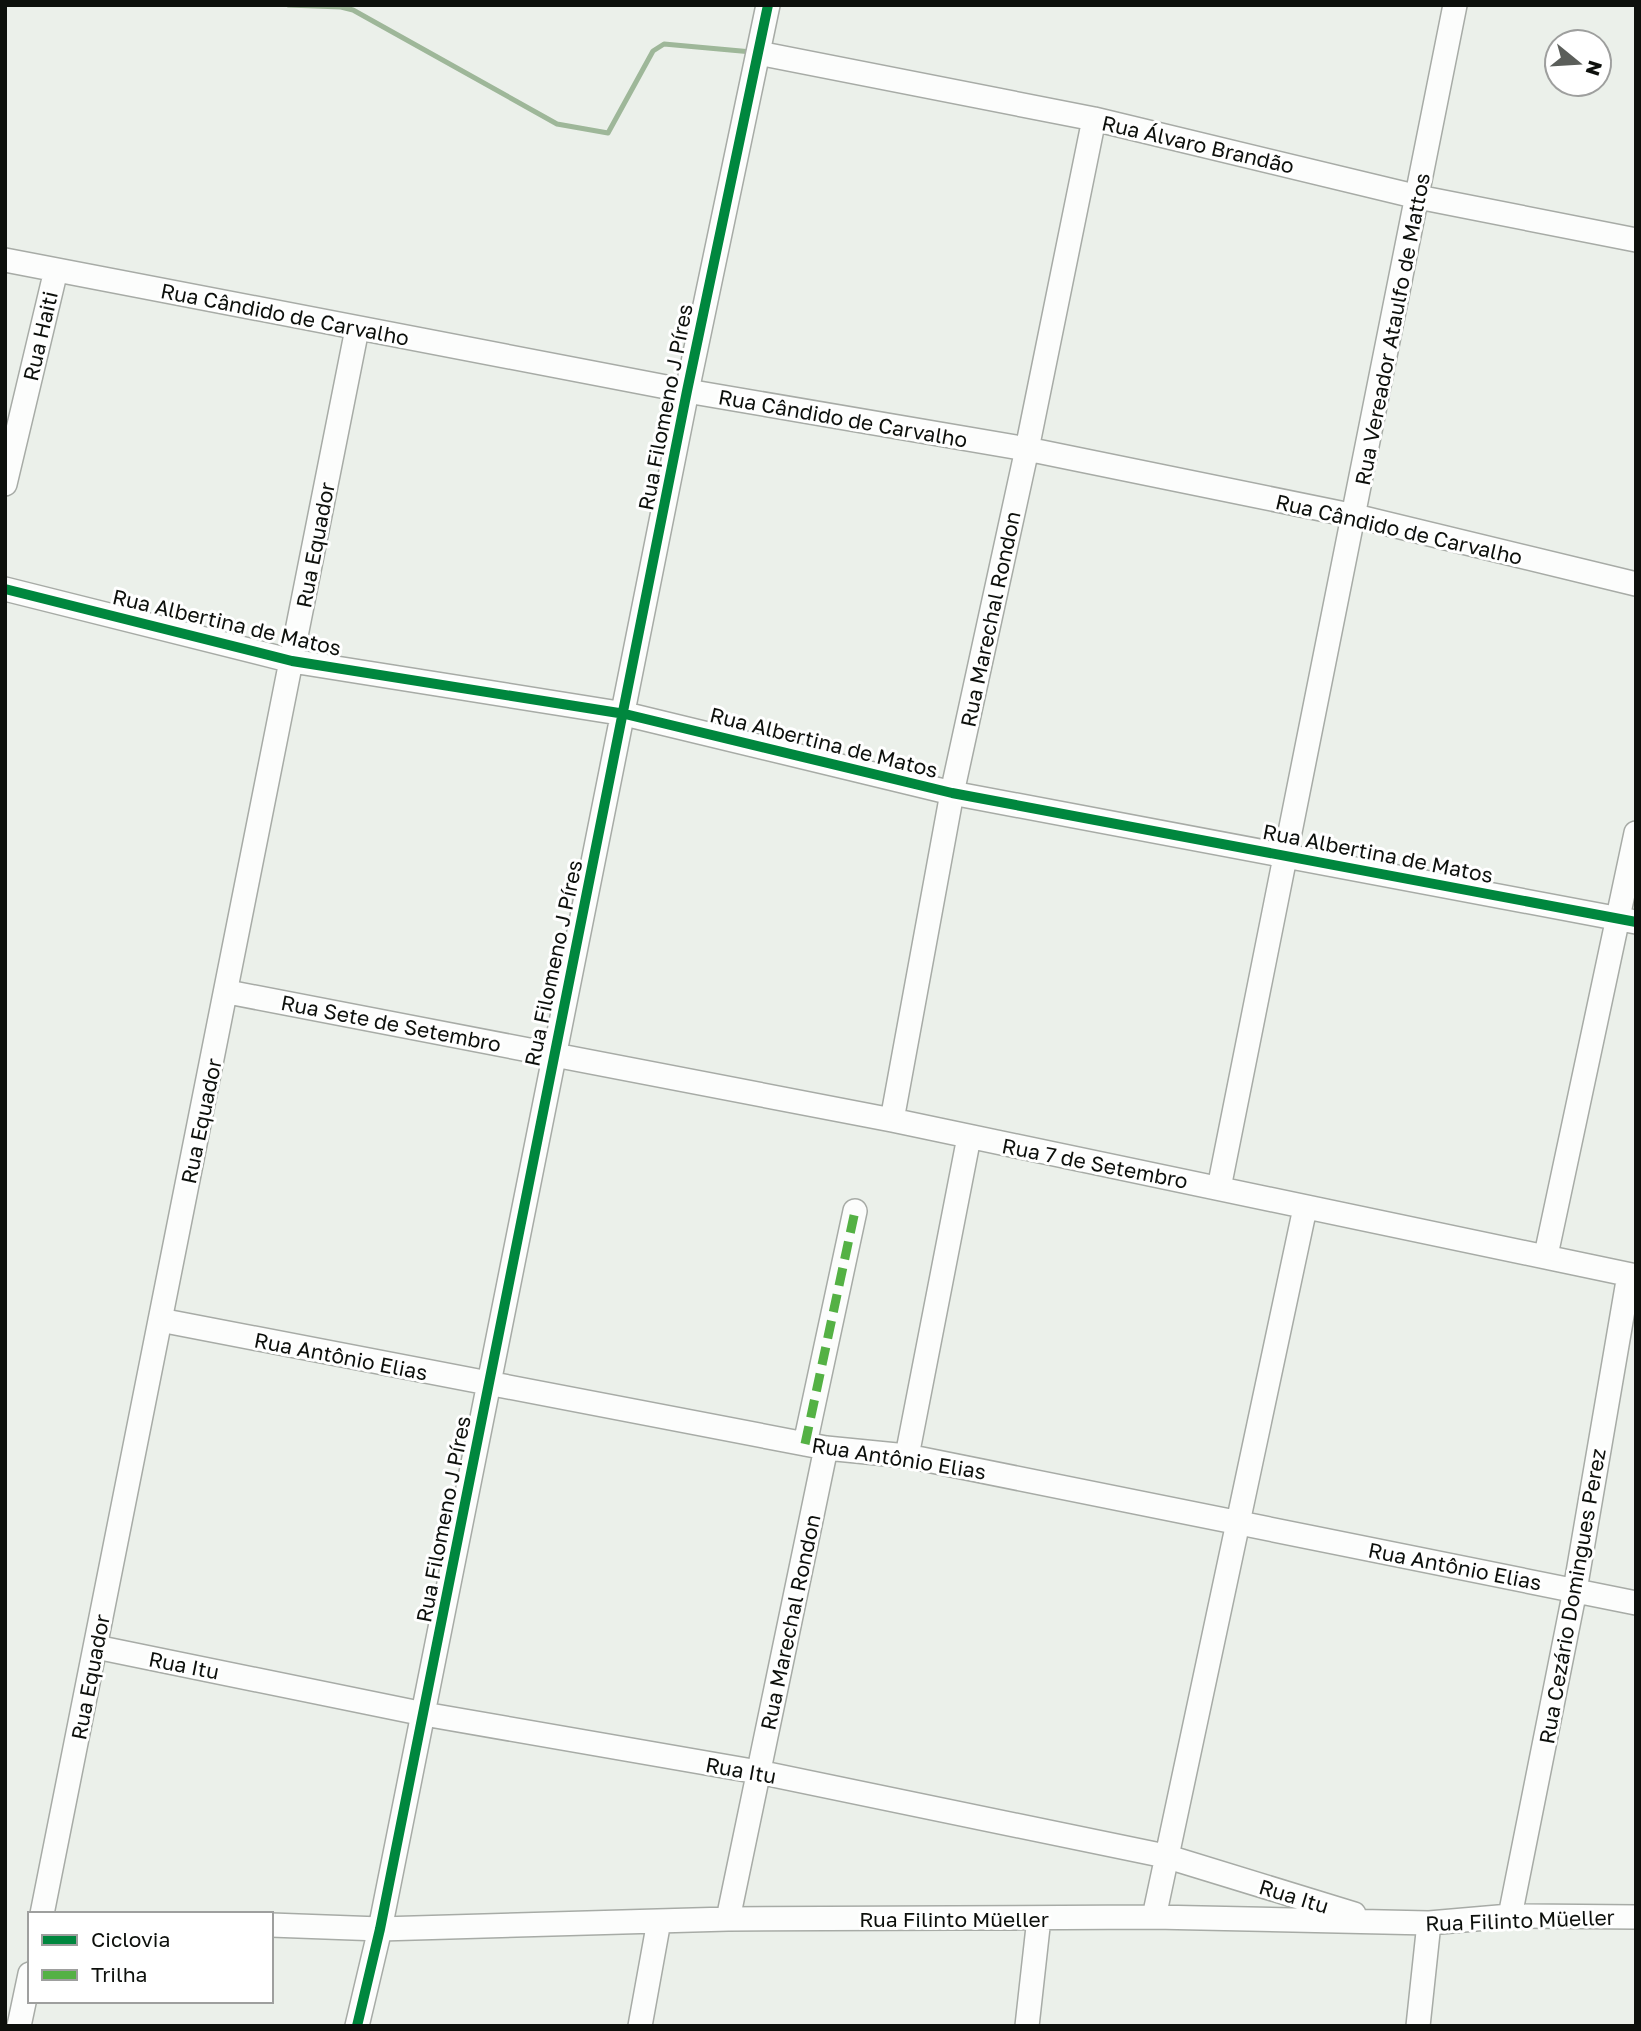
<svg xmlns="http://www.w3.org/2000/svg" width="1641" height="2031" viewBox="0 0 1641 2031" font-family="'Golos Text',sans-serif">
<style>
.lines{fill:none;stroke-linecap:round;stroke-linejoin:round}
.stream{stroke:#9eb799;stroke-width:5}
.minor-casing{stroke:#a7aba6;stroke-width:26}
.minor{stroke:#fcfdfc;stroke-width:23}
.quiet{stroke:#54b144;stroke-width:9;stroke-dasharray:18 9;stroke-linecap:butt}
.cycleway-casing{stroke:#fff;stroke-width:15}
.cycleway{stroke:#00873e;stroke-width:10}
.labels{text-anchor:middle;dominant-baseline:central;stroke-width:6;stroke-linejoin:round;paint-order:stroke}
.street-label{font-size:21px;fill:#0d100c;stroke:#fff}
</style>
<rect width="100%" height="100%" fill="#ebf0ea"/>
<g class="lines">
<!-- stream -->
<path class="stream" d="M 288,5 L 341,7 L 353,10 L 557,124 L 608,133 L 653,51 L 664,44 L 752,52"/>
<defs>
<path id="minor" d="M 758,53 L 1094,119 L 1418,197 L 1636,240
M 5,260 L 687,391 L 1027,449 L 1355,516 L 1636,584
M 5,484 L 56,270
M 5,589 L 292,661 L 625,714 L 952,793 L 1636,922
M 228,992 L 892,1120 L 1636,1276
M 892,1120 L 952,793 L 1027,449 L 1094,119
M 1219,1188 L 1455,5
M 1546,1255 L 1636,833
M 160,1320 L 826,1448 L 907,1456 L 1636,1603
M 805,1444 L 855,1211
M 907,1456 L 969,1137
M 96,1647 L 424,1714 L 758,1772 L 1165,1856 L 1354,1914
M 42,1914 L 357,329
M 1510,1916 L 1575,1590 L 1629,1275
M 1154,1917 L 1305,1208
M 728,1919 L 826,1448
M 271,1925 L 380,1929 L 728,1919 L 1154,1917 L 1429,1923 L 1510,1916 L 1636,1917
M 19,2026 L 30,1974
M 357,2026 L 380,1929 L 687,391 L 768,5
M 640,2026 L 659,1921
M 1027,2026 L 1039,1918
M 1418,2026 L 1429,1923"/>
</defs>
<!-- minor casing -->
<use href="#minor" class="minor-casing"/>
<!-- minor -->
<use href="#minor" class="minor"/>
<!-- quiet -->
<path class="quiet" d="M 805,1444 L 855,1211"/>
<defs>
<path id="cycleway" d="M 5,589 L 292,661 L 625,714 L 952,793 L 1636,922
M 357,2026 L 380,1929 L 687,391 L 768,5"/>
</defs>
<!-- cycleway casing -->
<use href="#cycleway" class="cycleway-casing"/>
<!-- cycleway -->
<use href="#cycleway" class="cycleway"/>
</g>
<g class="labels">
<!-- street labels -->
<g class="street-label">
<text transform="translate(1198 144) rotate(13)">Rua Álvaro Brandão</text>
<text transform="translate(285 314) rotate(11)">Rua Cândido de Carvalho</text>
<text transform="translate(1392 329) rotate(-79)">Rua Vereador Ataulfo de Mattos</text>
<text transform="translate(40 336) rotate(-77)">Rua Haiti</text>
<text transform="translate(665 407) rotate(-79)">Rua Filomeno J Píres</text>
<text transform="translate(843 418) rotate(10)">Rua Cândido de Carvalho</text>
<text transform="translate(1399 529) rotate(13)">Rua Cândido de Carvalho</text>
<text transform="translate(315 545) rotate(-79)">Rua Equador</text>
<text transform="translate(990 619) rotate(-78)">Rua Marechal Rondon</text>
<text transform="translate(227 622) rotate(13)">Rua Albertina de Matos</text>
<text transform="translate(824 742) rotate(14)">Rua Albertina de Matos</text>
<text transform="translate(1378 853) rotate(11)">Rua Albertina de Matos</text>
<text transform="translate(553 963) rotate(-78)">Rua Filomeno J Píres</text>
<text transform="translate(391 1023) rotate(11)">Rua Sete de Setembro</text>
<text transform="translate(201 1121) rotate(-78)">Rua Equador</text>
<text transform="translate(1095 1163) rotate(11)">Rua 7 de Setembro</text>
<text transform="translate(341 1356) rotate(11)">Rua Antônio Elias</text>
<text transform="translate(899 1458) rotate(9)">Rua Antônio Elias</text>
<text transform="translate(443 1519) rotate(-79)">Rua Filomeno J Píres</text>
<text transform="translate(1455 1566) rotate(11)">Rua Antônio Elias</text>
<text transform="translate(1572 1596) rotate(-80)">Rua Cezário Domingues Perez</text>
<text transform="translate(790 1622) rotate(-78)">Rua Marechal Rondon</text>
<text transform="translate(184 1665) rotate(11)">Rua Itu</text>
<text transform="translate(90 1677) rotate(-79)">Rua Equador</text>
<text transform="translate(741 1770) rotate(10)">Rua Itu</text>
<text transform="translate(1294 1896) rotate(17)">Rua Itu</text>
<text x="954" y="1919">Rua Filinto Müeller</text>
<text transform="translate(1520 1920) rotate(-2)">Rua Filinto Müeller</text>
</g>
</g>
<!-- border -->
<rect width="1641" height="2031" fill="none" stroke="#0d100c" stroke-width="14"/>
<!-- legend -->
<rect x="28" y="1912" width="245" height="91" fill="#ffffff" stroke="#9e9f9e" stroke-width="2"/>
<rect x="42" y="1935" width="35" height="10" fill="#00873e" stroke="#9e9f9e" stroke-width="2"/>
<text x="91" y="1947" font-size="21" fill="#0d100c">Ciclovia</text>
<rect x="42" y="1970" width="35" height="10" fill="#54b144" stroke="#9e9f9e" stroke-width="2"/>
<text x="91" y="1982" font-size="21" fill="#0d100c">Trilha</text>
<!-- north arrow -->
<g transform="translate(1578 63) rotate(108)"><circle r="33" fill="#ffffff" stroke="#9e9f9e" stroke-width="2"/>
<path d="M0-5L12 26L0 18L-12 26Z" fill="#5b5e5a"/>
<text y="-10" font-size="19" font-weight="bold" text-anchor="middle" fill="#0d100c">N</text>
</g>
</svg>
